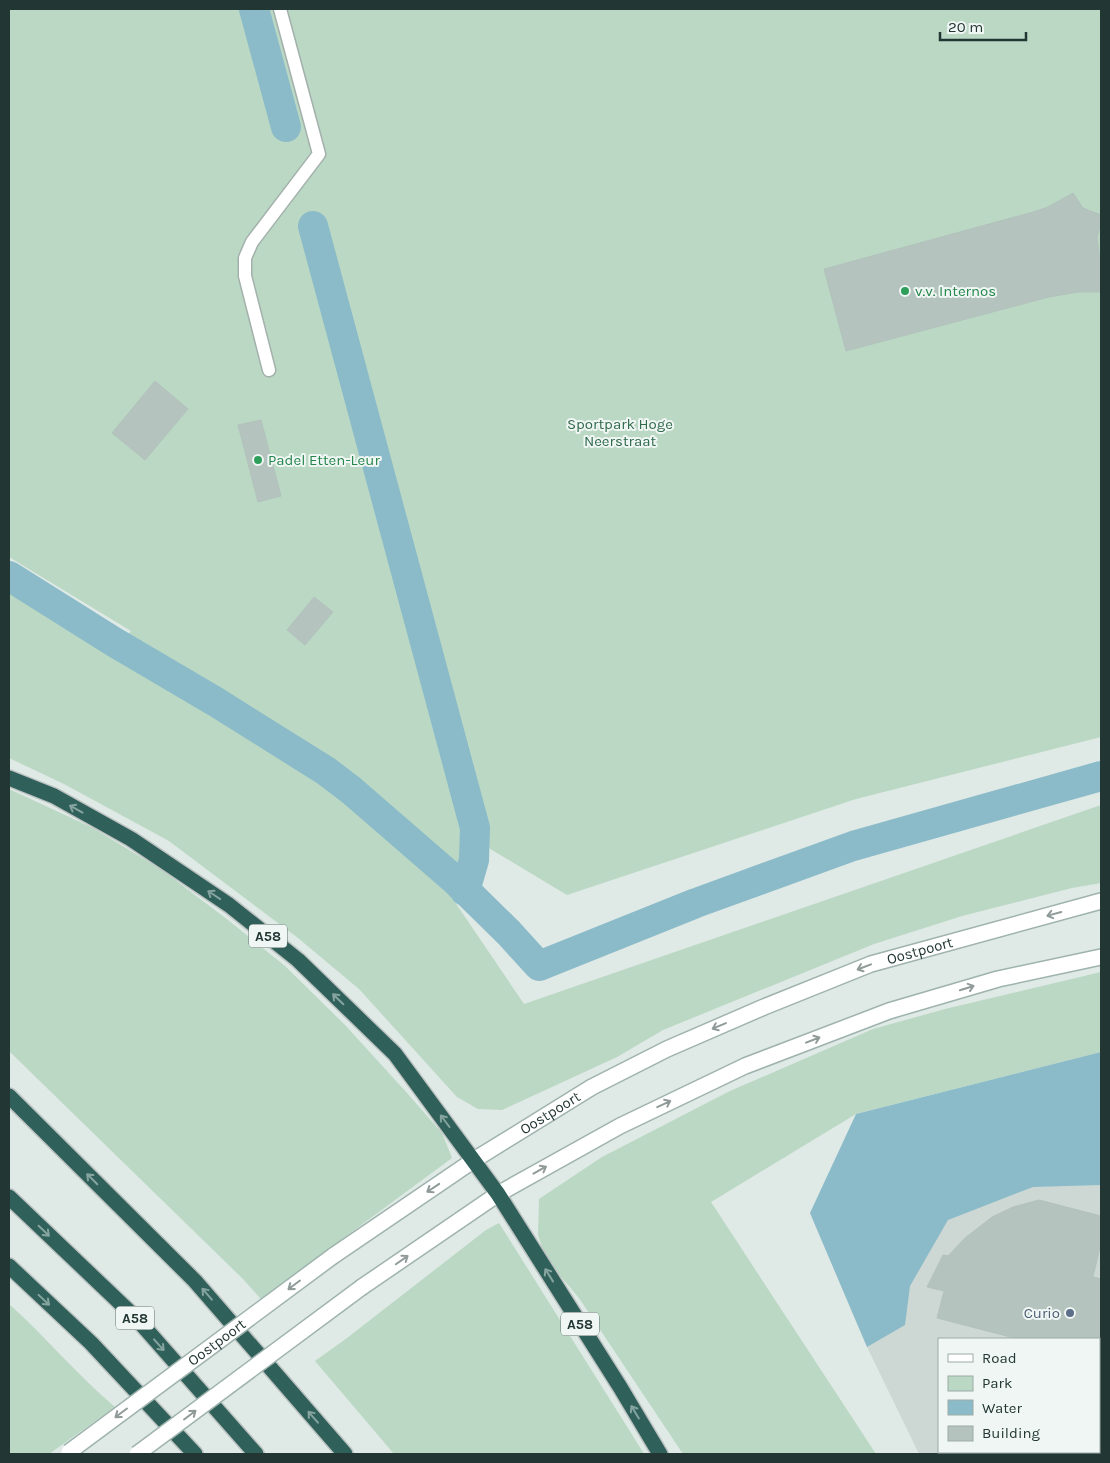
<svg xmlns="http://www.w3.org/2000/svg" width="1110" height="1463" viewBox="0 0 1110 1463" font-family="Karla,sans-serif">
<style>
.built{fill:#cdd8d4;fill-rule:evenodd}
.green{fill:#bad8c4}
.water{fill:#8bbbc9}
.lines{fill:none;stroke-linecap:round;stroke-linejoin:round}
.canal{stroke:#8bbbc9;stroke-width:30}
.building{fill:#b5c3be;stroke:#b2c2bc}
.lane-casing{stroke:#a3b0ac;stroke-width:15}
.secondary-casing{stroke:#9fb3ae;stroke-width:18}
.highway-casing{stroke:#bdc3c2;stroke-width:18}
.lane{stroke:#fff;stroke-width:12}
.secondary{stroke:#fff;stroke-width:15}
.highway{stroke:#30605a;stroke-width:15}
.secondary-bridge-casing{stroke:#9fb3ae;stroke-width:18;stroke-linecap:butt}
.secondary-bridge{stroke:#fff;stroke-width:15}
.oneway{stroke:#86a49f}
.oneway2{stroke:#909b99}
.leisure-dot{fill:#2e9e5b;stroke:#eff6f3;stroke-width:2}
.service-dot{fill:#5c6f8a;stroke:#eff6f3;stroke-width:2}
.labels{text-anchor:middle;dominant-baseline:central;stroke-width:4;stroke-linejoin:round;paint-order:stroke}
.shield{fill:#eff6f3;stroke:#60706d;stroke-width:1}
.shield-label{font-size:14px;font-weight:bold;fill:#223733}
.leisure-label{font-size:15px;fill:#27864d;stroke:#eff6f3;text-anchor:start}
.park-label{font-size:15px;fill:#306a4b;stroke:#eff6f3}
.street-label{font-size:15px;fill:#223733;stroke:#eff6f3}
.service-label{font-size:15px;fill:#4e5e75;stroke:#eff6f3;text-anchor:end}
</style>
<rect width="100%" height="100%" fill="#dfe9e5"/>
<!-- built -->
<path class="built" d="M 1101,1107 L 1101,1454 L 919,1454 L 867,1347 L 810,1213 ZM 939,1339 L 1099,1339 L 1099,1452 L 939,1452 Z"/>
<!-- green -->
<path class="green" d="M 9,9 L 1101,9 L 1101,737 L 856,799 L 567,895 L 467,835 L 463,863 L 456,873 L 447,872 L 353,784 L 122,642 L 131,631 L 9,557 Z
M 9,592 L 345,796 L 444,886 L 524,1004 L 1101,805 L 1101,883 L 1072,888 L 962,916 L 874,944 L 663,1030 L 617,1057 L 502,1110 L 478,1109 L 457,1097 L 359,989 L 298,938 L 169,841 L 64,784 L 9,758 Z
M 9,789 L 93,828 L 162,870 L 228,920 L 285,966 L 345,1025 L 407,1093 L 442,1133 L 452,1158 L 261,1299 L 243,1279 L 9,1051 Z
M 1101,972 L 1101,1052 L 856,1114 L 711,1202 L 876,1454 L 683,1454 L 579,1298 L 546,1259 L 538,1235 L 539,1199 L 602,1157 L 730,1091 L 873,1029 L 945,1009 Z
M 499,1223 L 636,1441 L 644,1454 L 394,1454 L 315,1361 L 347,1338 L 486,1230 Z
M 9,1304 C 46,1337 77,1375 115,1407 L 49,1454 L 9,1454 Z"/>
<!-- water -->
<path class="water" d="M 1101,1052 L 1101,1185 L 1033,1187 L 948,1220 L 910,1286 L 905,1325 L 867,1347 L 810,1213 L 856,1114 Z"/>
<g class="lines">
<!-- canal -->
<path class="canal" d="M 254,9 L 286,127
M 313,226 L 475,828 L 474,860 L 465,891
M 9,576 L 114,642 L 216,702 L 326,771 L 351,790 L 456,881 L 509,933 L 539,966 L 696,903 L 853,846 L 1101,776"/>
</g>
<!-- building -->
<path class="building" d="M 1073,193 L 1083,208 L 1101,215 L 1101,224 L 1097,237 L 1100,261 L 1100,292 L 1078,292 L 1049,297 L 846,351 L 824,269 L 1033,212 L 1048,207 Z
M 155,381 L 188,409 L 145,460 L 112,433 Z
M 261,420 L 281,496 L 258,502 L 238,425 Z
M 314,597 L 333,612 L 305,645 L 287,630 Z
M 1039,1200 L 1101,1216 L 1101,1243 L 1093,1277 L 1101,1279 L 1101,1339 L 1018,1339 L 937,1318 L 944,1291 L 927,1287 L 943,1255 L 948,1256 L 965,1238 L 992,1217 L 1013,1207 Z"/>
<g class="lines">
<defs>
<path id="lane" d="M 269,370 L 245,276 L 245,258 L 252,242 L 319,154 L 280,9"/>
<g id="secondary">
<path id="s1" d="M 333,1256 L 474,1160 L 592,1087 L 667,1049 L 764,1007 L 871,964 L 1101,901"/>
<path d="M 362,1287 L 498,1194 L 620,1126 L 745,1066 L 889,1011 L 998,979 L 1101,957"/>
</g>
<path id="highway" d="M 9,778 L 54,796 L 131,839 L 229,905 L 298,960 L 395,1054 L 498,1194 L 620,1387 L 660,1454
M 9,1096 L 195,1281 L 345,1454
M 9,1197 L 137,1319 L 256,1454
M 9,1266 L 91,1343 L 195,1454"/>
</defs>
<!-- lane casing -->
<use href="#lane" class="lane-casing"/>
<!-- secondary casing -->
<use href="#secondary" class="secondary-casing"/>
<!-- highway casing -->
<use href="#highway" class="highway-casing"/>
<!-- lane -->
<use href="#lane" class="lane"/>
<!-- secondary -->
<use href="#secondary" class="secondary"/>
<!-- highway -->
<use href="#highway" class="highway"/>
<defs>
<g id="secondary-bridge">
<path id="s2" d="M 69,1452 L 333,1256"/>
<path d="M 137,1454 L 362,1287"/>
</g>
</defs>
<!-- secondary-bridge casing -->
<use href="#secondary-bridge" class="secondary-bridge-casing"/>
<!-- secondary-bridge -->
<use href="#secondary-bridge" class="secondary-bridge"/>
</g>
<!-- one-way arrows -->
<defs><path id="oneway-shaft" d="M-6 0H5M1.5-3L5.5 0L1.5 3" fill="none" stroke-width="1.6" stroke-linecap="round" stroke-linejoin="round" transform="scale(1.25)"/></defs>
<g class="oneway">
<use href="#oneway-shaft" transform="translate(76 809) rotate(-151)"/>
<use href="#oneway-shaft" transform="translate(214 895) rotate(-146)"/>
<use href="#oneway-shaft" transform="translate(338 999) rotate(-136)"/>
<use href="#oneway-shaft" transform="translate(445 1121) rotate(-127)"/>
<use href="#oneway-shaft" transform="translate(92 1179) rotate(-135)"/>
<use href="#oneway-shaft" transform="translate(44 1231) rotate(44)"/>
<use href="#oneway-shaft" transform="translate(549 1275) rotate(-122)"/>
<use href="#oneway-shaft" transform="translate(207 1294) rotate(-131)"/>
<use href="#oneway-shaft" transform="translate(44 1300) rotate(43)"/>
<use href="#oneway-shaft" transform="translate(159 1345) rotate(48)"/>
<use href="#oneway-shaft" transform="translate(635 1412) rotate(-121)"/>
<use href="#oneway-shaft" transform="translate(313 1417) rotate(-131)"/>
</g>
<g class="oneway2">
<use href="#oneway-shaft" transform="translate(1054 914) rotate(165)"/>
<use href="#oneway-shaft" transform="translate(864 967) rotate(159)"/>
<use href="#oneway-shaft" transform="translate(967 988) rotate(-17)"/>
<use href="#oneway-shaft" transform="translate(719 1026) rotate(157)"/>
<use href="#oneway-shaft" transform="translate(813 1040) rotate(-21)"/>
<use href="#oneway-shaft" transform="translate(664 1104) rotate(-25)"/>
<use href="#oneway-shaft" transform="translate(540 1170) rotate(-29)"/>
<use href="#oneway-shaft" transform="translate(433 1188) rotate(146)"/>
<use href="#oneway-shaft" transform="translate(402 1260) rotate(-35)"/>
<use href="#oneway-shaft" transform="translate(294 1285) rotate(143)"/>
<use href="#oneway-shaft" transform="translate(121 1413) rotate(143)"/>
<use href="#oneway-shaft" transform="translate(190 1415) rotate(-37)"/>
</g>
<!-- markers -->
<g class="leisure-dot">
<circle cx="905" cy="291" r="5"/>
<circle cx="258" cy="460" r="5"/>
</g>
<circle class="service-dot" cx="1070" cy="1313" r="5"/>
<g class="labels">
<!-- shield labels -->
<g class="shield">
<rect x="249" y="924.5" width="38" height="23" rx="4"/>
<rect x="116" y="1306.5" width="38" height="23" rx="4"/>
<rect x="561" y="1312.5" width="38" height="23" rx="4"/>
</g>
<g class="shield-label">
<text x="268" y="936">A58</text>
<text x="135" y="1318">A58</text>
<text x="580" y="1324">A58</text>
</g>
<!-- leisure labels -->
<g class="leisure-label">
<text x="915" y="291">v.v. Internos</text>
<text x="268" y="460">Padel Etten-Leur</text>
</g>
<!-- park labels -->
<g class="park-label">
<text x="620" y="424">Sportpark Hoge<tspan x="620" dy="17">Neerstraat</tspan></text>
</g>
<!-- street labels -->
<g class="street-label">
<text stroke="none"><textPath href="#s1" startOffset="665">Oostpoort</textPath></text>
<text stroke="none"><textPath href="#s1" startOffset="260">Oostpoort</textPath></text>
<text stroke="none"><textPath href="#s2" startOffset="184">Oostpoort</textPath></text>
</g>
<!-- service labels -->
<g class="service-label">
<text x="1060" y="1313">Curio</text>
</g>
</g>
<!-- border -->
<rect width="1110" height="1463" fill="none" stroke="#223733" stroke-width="20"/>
<!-- legend -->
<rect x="938" y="1338" width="162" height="115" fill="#eff6f3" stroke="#9daaa6"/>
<rect x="948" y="1354" width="25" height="8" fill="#ffffff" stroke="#9daaa6"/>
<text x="982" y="1363" font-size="15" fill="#223733">Road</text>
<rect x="948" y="1376" width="25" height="15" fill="#bad8c4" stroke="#9daaa6"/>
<text x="982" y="1388" font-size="15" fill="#223733">Park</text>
<rect x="948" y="1400" width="25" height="15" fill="#8bbbc9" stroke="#9daaa6"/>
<text x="982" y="1413" font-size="15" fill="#223733">Water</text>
<rect x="948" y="1426" width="25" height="15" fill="#b5c3be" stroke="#9daaa6"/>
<text x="982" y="1438" font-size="15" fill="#223733">Building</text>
<!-- scale -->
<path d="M940 32v8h86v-8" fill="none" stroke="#223733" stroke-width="2.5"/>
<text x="948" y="32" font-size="15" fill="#223733" stroke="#eff6f3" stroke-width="4" paint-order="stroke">20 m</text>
</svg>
